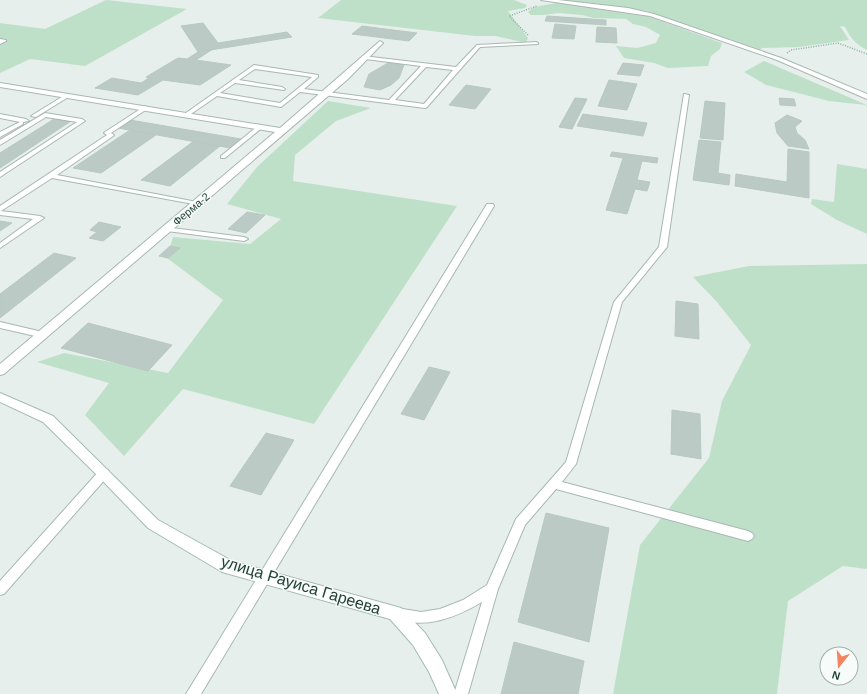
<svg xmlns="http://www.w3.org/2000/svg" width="867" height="694" viewBox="0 0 867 694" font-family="Arial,sans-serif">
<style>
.green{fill:#bfe0c8}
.building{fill:#bbcac4;stroke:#b8c9c2}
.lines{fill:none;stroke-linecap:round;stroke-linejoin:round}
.lane-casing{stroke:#a8b8b2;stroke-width:2}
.street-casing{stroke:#a8b8b2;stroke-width:2}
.secondary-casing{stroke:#a4bbb3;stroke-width:2}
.path{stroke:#86b3a5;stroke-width:1.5;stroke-dasharray:1 1.5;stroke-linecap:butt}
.lane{fill:#fff;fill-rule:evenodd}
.street{fill:#fff;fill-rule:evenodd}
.secondary{fill:#fff;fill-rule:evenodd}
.labels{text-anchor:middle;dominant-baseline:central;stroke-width:3;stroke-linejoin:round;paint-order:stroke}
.far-street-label{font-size:11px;fill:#24423a;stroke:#f7fbf9}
.near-street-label{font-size:16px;fill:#24423a;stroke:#f7fbf9}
</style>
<rect width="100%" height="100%" fill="#e6efeb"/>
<!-- green -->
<path class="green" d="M 106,0 L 187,9 L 85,66 L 30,59 L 0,73 L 0,23 L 45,29 Z
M 341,0 L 514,0 L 527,5 L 525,8 L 508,11 L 528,38 L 526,43 L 496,36 L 475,36 L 318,18 Z
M 552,0 L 867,0 L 867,50 C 855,44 851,38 845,27 L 840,26 L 849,40 L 799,47 L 762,48 L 759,51 L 647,11 Z
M 556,3 L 636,12 L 722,43 L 720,49 L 711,56 L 708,66 L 668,68 L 654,63 L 624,58 L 616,46 L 637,48 L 656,43 L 660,35 L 646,27 L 633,24 L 626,19 L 594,18 L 582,15 L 559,13 L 543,15 L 531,15 L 528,12 L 534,7 Z
M 764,61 L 867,105 L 867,108 L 866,105 L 829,101 L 766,85 L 744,72 Z
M 328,101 L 371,108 L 336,121 L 295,155 L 293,181 L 457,206 L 314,424 L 183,389 L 124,456 L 85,415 L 109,383 L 37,362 L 64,353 L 168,373 L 223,300 L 167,258 L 173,237 L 250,244 L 281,219 L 227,204 L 257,167 Z
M 837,164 L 867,169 L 867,234 L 837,220 L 811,204 L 812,199 L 834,202 Z
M 867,264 L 867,569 L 843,566 L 788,601 L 777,694 L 613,694 L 640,545 L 709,458 L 722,401 L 751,345 L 717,302 L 693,277 L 749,266 Z"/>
<!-- building -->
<path class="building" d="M 547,16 L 606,20 L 606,25 L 545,21 Z
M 203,23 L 218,43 L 287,32 L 292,37 L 198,52 L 181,26 Z
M 555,24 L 576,26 L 574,39 L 552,38 Z
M 362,26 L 417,33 L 409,41 L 352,34 Z
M 597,27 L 616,28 L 617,43 L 596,42 Z
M 213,49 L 196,60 L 231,65 L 200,85 L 163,80 L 138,95 L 95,88 L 112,78 L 141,83 L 149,78 L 146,77 L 178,58 L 187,59 L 198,52 Z
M 388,63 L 404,65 L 399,78 L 391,85 L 380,90 L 364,87 L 369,74 Z
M 623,63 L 644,65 L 640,76 L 617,74 Z
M 609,80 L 637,84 L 627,110 L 598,106 Z
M 466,85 L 491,89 L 475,109 L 449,105 Z
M 575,98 L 587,99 L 572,129 L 559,127 Z
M 779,98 L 794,99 L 796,106 L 780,105 Z
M 705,101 L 725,103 L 723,140 L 700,138 Z
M 583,114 L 647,123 L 643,136 L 577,126 Z
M 787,115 L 802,121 L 795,127 L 797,133 L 805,140 L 809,149 L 788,146 L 777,133 L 775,123 Z
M 54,119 L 71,121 L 0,168 L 0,153 Z
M 130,120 L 241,139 L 230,148 L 118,128 Z
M 130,130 L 156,135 L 101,173 L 73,168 Z
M 699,140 L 721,142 L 718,173 L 730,175 L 729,185 L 693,180 Z
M 194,141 L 220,146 L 170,186 L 141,180 Z
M 788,149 L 809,152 L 809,198 L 735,186 L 736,174 L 787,182 Z
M 612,152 L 658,158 L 657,163 L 642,161 L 637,180 L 650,182 L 647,191 L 635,189 L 627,214 L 606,210 L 623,158 L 610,156 Z
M 247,212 L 265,215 L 246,233 L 228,229 Z
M 0,221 L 12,223 L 0,231 Z
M 99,222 L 121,227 L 103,241 L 89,238 L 97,232 L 90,230 Z
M 170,246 L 180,248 L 168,258 L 159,256 Z
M 54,253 L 76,258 L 0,318 L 0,294 Z
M 676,301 L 698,304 L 699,339 L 675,336 Z
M 88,323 L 172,345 L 148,371 L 61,348 Z
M 429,367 L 450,372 L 424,420 L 401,414 Z
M 672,410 L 700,414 L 701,459 L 671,454 Z
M 266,433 L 294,440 L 261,495 L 230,486 Z
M 546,513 L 609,528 L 589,642 L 518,622 Z
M 514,642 L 584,661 L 578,694 L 501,694 Z"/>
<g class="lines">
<defs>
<path id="lane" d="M 0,39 L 6,40 L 6,41 L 0,44 Z
M 536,42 L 538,43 L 538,44 L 480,47 L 427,107 L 425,108 L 300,92 L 281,107 L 217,96 L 188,116 L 183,115 L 254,65 L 318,75 L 318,77 L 304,89 L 389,100 L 421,66 L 365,59 L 362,57 L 363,56 L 456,67 L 477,45 ZM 426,67 L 453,70 L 424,104 L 395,100 ZM 255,69 L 312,77 L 280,103 L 220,93 L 235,83 L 284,90 L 285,89 L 282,87 L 239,80 Z
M 684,94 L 689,95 L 667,247 L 622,302 L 576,464 L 562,482 L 748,531 L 752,533 L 754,536 L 752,539 L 748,541 L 556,489 L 525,525 L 498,589 L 468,694 L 454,694 L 482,602 C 455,618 424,630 393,618 L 391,614 L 393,610 L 397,608 L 421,612 L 440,609 L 463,600 L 487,585 L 516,519 L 566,462 L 614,302 L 659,247 Z
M 65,95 L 70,96 L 36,117 L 31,116 Z
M 145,106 L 148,108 L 147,109 L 111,133 L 114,135 L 113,136 L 57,175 L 197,202 L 201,204 L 199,205 L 52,178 L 1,211 L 40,216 L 44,218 L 0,248 L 0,243 L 33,219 L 0,215 L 0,206 L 107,135 L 104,133 L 105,132 Z
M 45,113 L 82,119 L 85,121 L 0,177 L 0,172 L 77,122 L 46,117 L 0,145 L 0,140 Z
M 0,114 L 26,119 L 29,121 L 23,122 L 23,124 L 0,137 L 0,132 L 20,122 L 0,118 Z
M 258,126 L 263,127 L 225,158 L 221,158 L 221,156 Z
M 487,204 L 493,204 L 494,206 L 201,694 L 186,694 Z
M 164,227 L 244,237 L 248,239 L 244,241 L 167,231 L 163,229 Z
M 0,322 L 47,333 L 48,335 L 44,338 L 0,328 Z
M 104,469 L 108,470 L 109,473 L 108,476 L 4,594 L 0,595 L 0,581 L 100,470 Z"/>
<path id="street" d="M 541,0 L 558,0 L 628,8 L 654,14 L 781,58 L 867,94 L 867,99 L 777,60 L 650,16 Z
M 380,41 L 383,43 L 382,44 L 348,79 L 4,374 L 0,375 L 0,364 L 275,132 L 0,87 L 0,83 L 280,128 Z"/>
<path id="secondary" d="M 0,393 L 53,416 L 158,520 L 232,561 L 401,608 L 425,633 L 442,660 L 457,694 L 439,694 L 429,672 L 413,645 L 390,619 L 222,572 L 148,528 L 99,477 L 43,422 L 0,402 Z"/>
</defs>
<!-- lane casing -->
<use href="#lane" class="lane-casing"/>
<!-- street casing -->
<use href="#street" class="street-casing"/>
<!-- secondary casing -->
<use href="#secondary" class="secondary-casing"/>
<!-- path -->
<path class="path" d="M 528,35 L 509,16 L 537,6
M 787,53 L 791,50 L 838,43 L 867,54"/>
<!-- lane -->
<use href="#lane" class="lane"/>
<!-- street -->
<use href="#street" class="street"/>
<!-- secondary -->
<use href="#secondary" class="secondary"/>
</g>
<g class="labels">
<!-- far-street labels -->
<g class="far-street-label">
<text transform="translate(191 209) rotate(-40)">Ферма-2</text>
</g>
<!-- near-street labels -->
<g class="near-street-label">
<text transform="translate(301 585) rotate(17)">улица Рауиса Гареева</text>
</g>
</g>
<!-- north arrow -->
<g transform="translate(839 666) rotate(197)"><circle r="19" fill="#f7fbf9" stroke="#a3b1ad"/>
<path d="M0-3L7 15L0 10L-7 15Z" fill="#f4845f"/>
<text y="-6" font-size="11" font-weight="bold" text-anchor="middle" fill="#24423a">N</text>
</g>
</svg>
